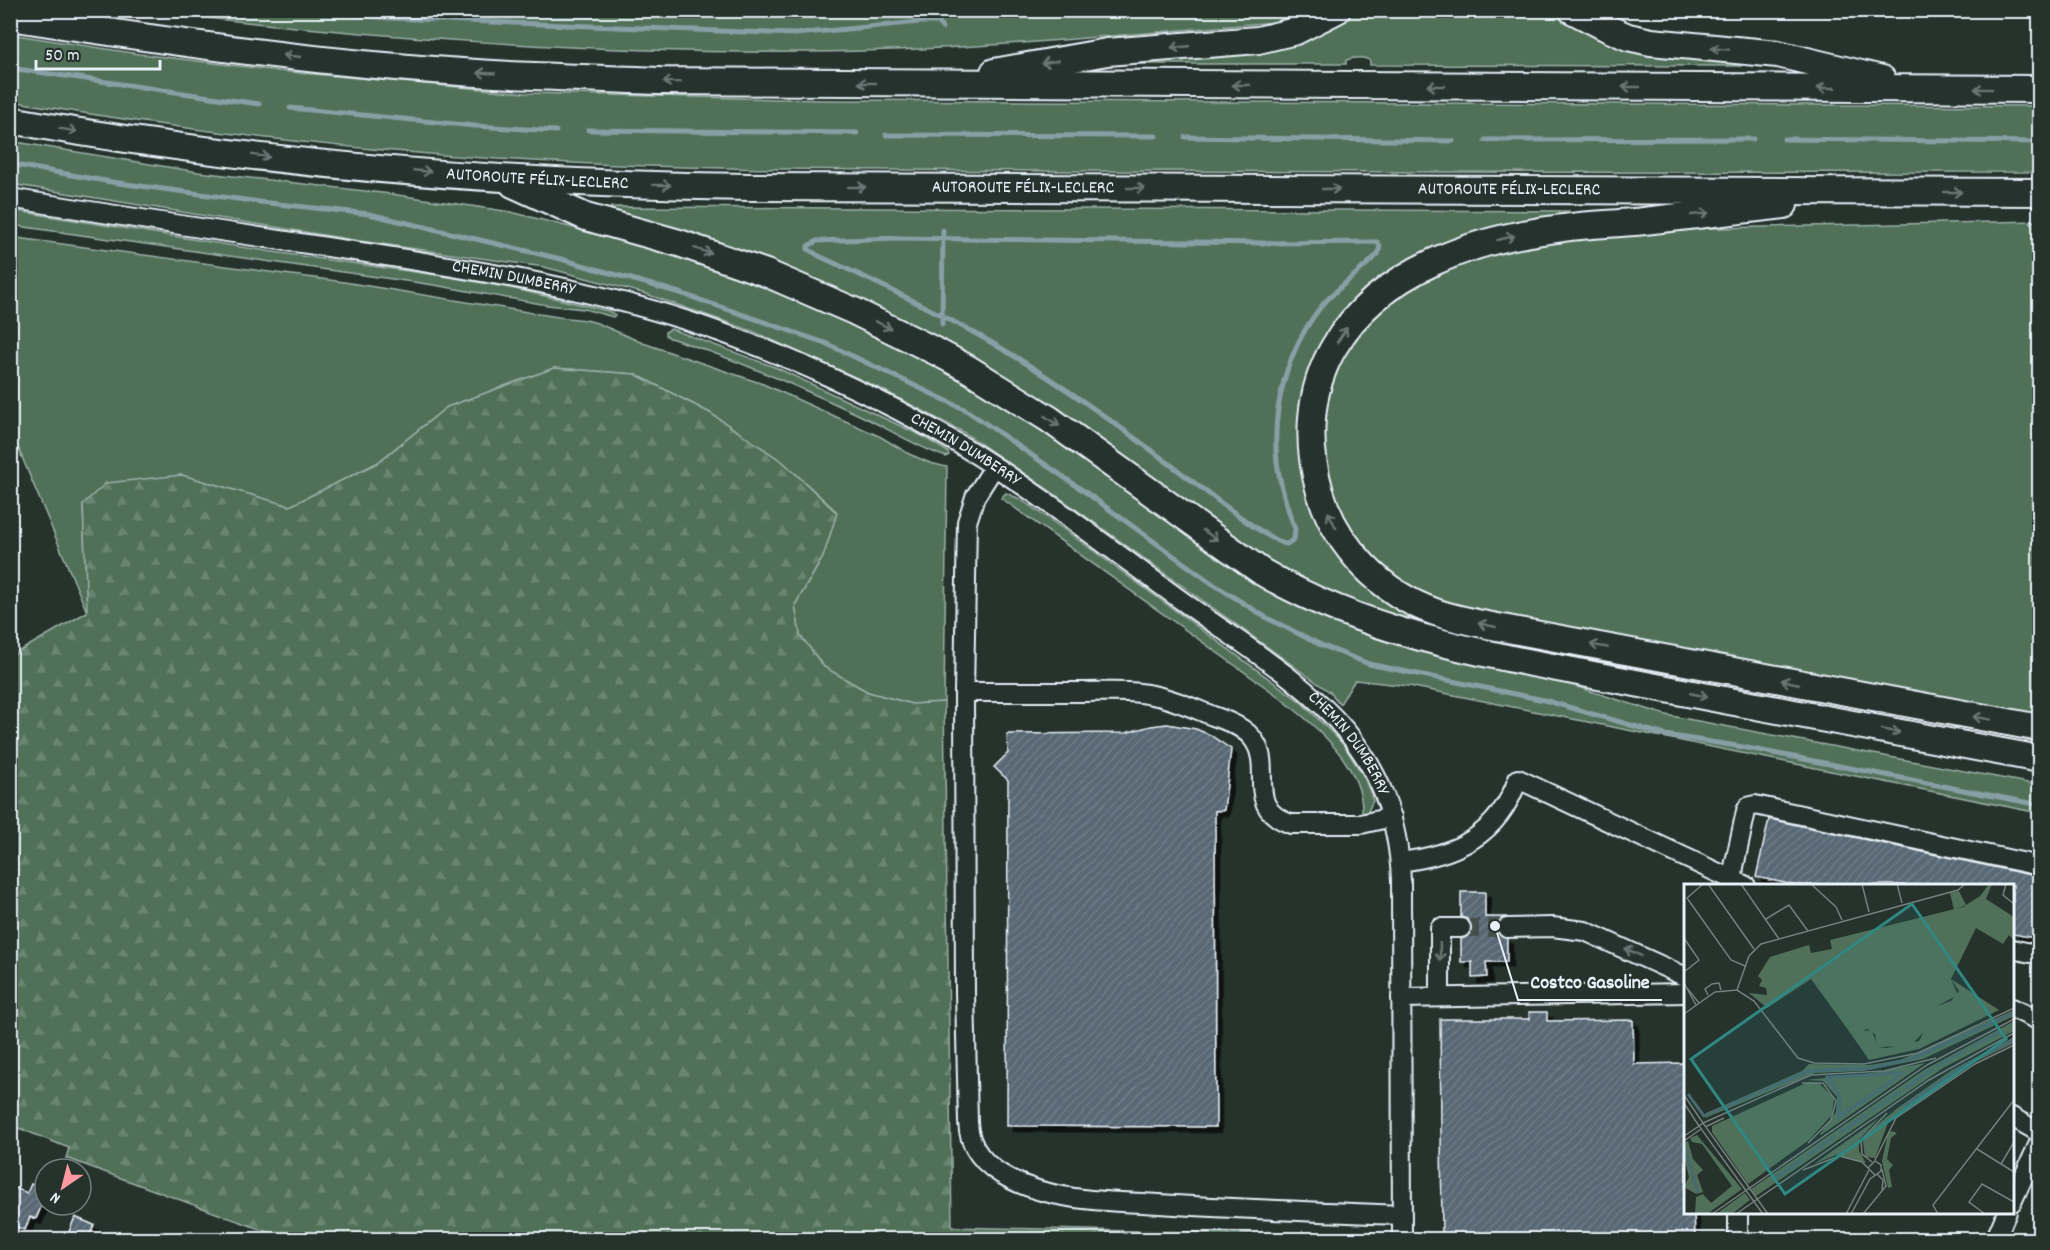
<svg xmlns="http://www.w3.org/2000/svg" width="2050" height="1250" viewBox="0 0 2050 1250" font-family="Dekko,sans-serif">
<style>
.grass{fill:#517059;stroke:#9cb0a8;stroke-width:1.5}
.forest{fill:url(#forest-firs);stroke:#9cb0a8;stroke-width:1.5}
.lines{fill:none;stroke-linecap:round;stroke-linejoin:round}
.stream{stroke:#899fa6;stroke-width:5}
.building{fill:url(#building-hatch);stroke:#e8f1f8;stroke-width:1.5;filter:url(#shadow)}
.minor-tunnel{stroke:#43504b;stroke-width:18;stroke-dasharray:18 9;stroke-linecap:butt}
.minor-casing{stroke:#e8f1f8;stroke-width:22}
.highway-casing{stroke:#e8f1f8;stroke-width:30}
.minor{stroke:#26332d;stroke-width:18}
.highway{stroke:#26332d;stroke-width:26}
.oneway{stroke:#6a7674}
.labels{text-anchor:middle;dominant-baseline:central;stroke-width:4.5;stroke-linejoin:round;paint-order:stroke}
.street-label{font-size:18px;fill:#e8f1f8;stroke:#26332d}
.inset-river{fill:none;stroke:#496970;stroke-width:3}
.inset-road{fill:none;stroke:#747f7e;stroke-width:1.5}
.view{fill:#308883;fill-opacity:0.15;stroke:#308883;stroke-width:3}
.inset-edge{fill:none;stroke:#e8f1f8;stroke-width:3}
.leader{fill:none;stroke:#e8f1f8;stroke-width:2}
.callout-dot{fill:#e8f1f8;stroke:#26332d;stroke-width:2}
.callout-label{font-size:20px;text-anchor:middle;font-weight:bold;fill:#e8f1f8;stroke:#26332d;stroke-width:4.5;stroke-linejoin:round;paint-order:stroke}
</style>
<defs>
<pattern id="forest-firs" width="22" height="20" patternUnits="userSpaceOnUse" patternTransform="scale(1.5)"><rect width="22" height="20" fill="#517059"/><path d="M5 1l3.5 6h-7zM16 11l3.5 6h-7z" fill="#6a8572"/></pattern>
<pattern id="building-hatch" width="6" height="6" patternUnits="userSpaceOnUse" patternTransform="scale(1.5)"><rect width="6" height="6" fill="#586774"/><path d="M-1 1l2-2M0 6l6-6M5 7l2-2" fill="none" stroke="#707d89"/></pattern>
<filter id="shadow"><feDropShadow dx="5.5" dy="5.5" stdDeviation="0" flood-color="#0009"/></filter>
</defs>
<rect width="100%" height="100%" fill="#26332d"/>
<filter id="ink" filterUnits="userSpaceOnUse"><feTurbulence type="fractalNoise" baseFrequency=".0167" numOctaves="2"/><feDisplacementMap in="SourceGraphic" scale="12" xChannelSelector="R" yChannelSelector="G"/><feConvolveMatrix kernelMatrix="1 2 1 2 8 2 1 2 1" color-interpolation-filters="sRGB"/></filter>
<g filter="url(#ink)">
<!-- grass -->
<path class="grass" d="M 1356,10 L 1553,11 L 1568,21 L 1741,58 L 1741,66 L 1370,65 L 1370,61 C 1364,56 1353,58 1346,60 L 1346,64 L 1136,64 L 1135,59 L 1307,38 L 1324,31 Z
M 143,11 L 1301,11 L 1276,22 C 1120,35 965,51 809,52 C 586,54 364,36 143,11 Z
M 10,34 L 139,54 L 279,71 L 525,93 L 822,100 L 2039,106 L 2039,172 C 1719,172 1399,173 1079,171 C 885,170 691,171 497,159 C 334,148 171,129 11,101 Z
M 10,141 L 198,172 L 391,194 L 511,212 L 605,236 L 673,255 L 756,283 L 831,313 L 947,370 L 1035,425 L 1297,603 L 1335,622 L 1437,654 L 1568,684 L 1666,715 L 2039,785 L 2039,813 L 1409,686 L 1355,680 L 1340,704 L 1331,693 L 1291,664 L 1049,490 L 963,432 L 881,389 L 752,331 L 646,294 L 544,267 L 360,241 L 11,184 Z
M 611,207 L 1569,211 L 1570,217 L 1479,235 L 1321,348 L 1309,497 L 1323,533 L 1343,561 L 1372,589 L 1646,666 L 1545,656 L 1507,650 L 1357,607 L 1287,574 L 1246,547 L 1085,430 L 611,214 Z
M 11,210 L 273,252 L 450,277 L 515,289 L 609,311 L 615,315 L 613,317 L 584,309 L 547,305 L 434,285 L 11,225 Z
M 2039,221 L 2039,716 L 1447,604 L 1419,595 L 1374,564 L 1337,510 L 1321,446 L 1323,410 L 1343,355 L 1361,329 L 1387,302 L 1413,283 L 1483,255 L 1534,243 L 1671,229 Z
M 10,237 L 344,282 L 558,317 L 586,320 L 597,323 L 643,343 L 763,384 L 881,437 L 909,454 L 930,463 L 947,467 L 944,702 L 912,704 L 868,692 L 824,667 L 800,635 L 795,605 L 823,557 L 837,512 L 783,462 L 710,413 L 635,374 L 554,368 L 447,407 L 377,463 L 290,506 L 182,475 L 83,504 L 87,612 L 11,431 Z
M 671,329 L 777,368 L 922,436 L 948,452 L 949,455 L 946,457 C 914,446 886,427 855,413 C 795,385 733,358 670,338 L 665,335 L 665,332 Z
M 1006,493 L 1020,499 L 1062,528 L 1301,702 L 1343,744 L 1364,777 L 1373,801 L 1367,813 L 1362,815 C 1365,764 1311,722 1275,694 L 1001,498 Z"/>
<!-- forest -->
<path class="forest" d="M 554,368 L 635,374 L 710,413 L 783,462 L 837,513 L 823,557 L 795,605 L 800,635 L 824,667 L 868,692 L 912,704 L 944,702 L 952,1227 L 1354,1236 L 1355,1239 L 287,1239 L 66,1158 L 69,1148 L 11,1125 L 11,656 L 87,612 L 83,504 L 106,483 L 182,475 L 290,506 L 377,463 L 447,407 Z"/>
<g class="lines">
<!-- stream -->
<path class="stream" d="M 313,10 L 389,18 L 795,34 L 919,22 L 939,22 L 942,28
M 10,68 L 259,104
M 290,108 L 475,126 L 556,131
M 588,130 L 857,133
M 886,135 L 1156,136
M 1185,137 L 1453,141
M 1784,139 L 2040,142
M 1485,140 L 1753,139
M 10,164 L 111,182 L 260,202 L 369,214 L 561,259 L 680,293 L 825,343 L 966,410 L 1081,489 L 1213,584 L 1267,618 L 1321,645 L 1369,664 L 1544,700 L 1665,735 L 1737,746 L 2040,805
M 897,238 L 1264,243 L 1377,242 L 1380,246 L 1378,254 C 1361,271 1341,285 1324,303 C 1288,346 1271,407 1277,462 C 1280,485 1287,508 1295,529 L 1294,539 L 1287,544 C 1272,545 1189,478 1171,465 C 1114,422 1056,380 994,344 C 937,311 878,283 819,256 L 808,249 L 808,246 L 817,241 Z
M 942,324 L 943,230"/>
</g>
<!-- building -->
<path class="building" d="M 1167,724 L 1196,729 L 1210,735 L 1231,749 L 1224,810 L 1215,811 L 1216,1127 L 1007,1126 L 1008,780 L 994,767 L 1008,753 L 1007,734 L 1125,733 L 1151,726 Z
M 1769,819 L 2040,877 L 2040,939 L 2013,934 L 2013,885 L 1794,885 L 1756,877 Z
M 1461,892 L 1485,892 L 1485,917 L 1507,917 L 1501,919 L 1496,928 L 1498,934 L 1507,939 L 1507,962 L 1486,962 L 1487,977 L 1472,978 L 1472,962 L 1461,962 L 1461,939 L 1470,934 L 1472,927 L 1467,919 L 1461,917 Z
M 1529,1012 L 1547,1012 L 1547,1021 L 1633,1020 L 1634,1064 L 1686,1063 L 1686,1212 L 1694,1212 L 1695,1239 L 1442,1239 L 1440,1019 L 1530,1019 Z
M 31,1184 L 45,1189 L 45,1197 L 36,1219 L 30,1217 L 25,1230 L 10,1225 L 10,1202 L 15,1188 L 27,1193 Z
M 75,1217 L 94,1225 L 88,1239 L 66,1239 Z"/>
<g class="lines">
<!-- minor-tunnel -->
<path class="minor-tunnel" d="M 1461,928 L 1507,928"/>
<defs>
<g id="minor">
<path id="s1" d="M 10,198 C 129,218 248,235 367,253 C 476,270 583,287 688,321 C 779,351 882,398 964,447 C 1039,493 1113,551 1185,603 C 1294,681 1395,731 1401,881 L 1402,1240"/>
<path d="M 994,467 L 975,497 L 967,522 L 964,692 C 1004,692 1043,692 1083,692 C 1107,692 1133,690 1157,696 C 1176,700 1195,709 1213,716 C 1228,721 1247,728 1255,742 C 1273,769 1244,808 1291,824 L 1361,824 L 1392,817"/>
<path d="M 964,692 L 965,992 L 968,1122 C 969,1150 987,1168 1012,1180 C 1056,1202 1111,1201 1159,1204 C 1240,1209 1321,1212 1401,1215"/>
<path d="M 1400,862 C 1456,855 1498,836 1518,779 L 1746,886"/>
<path d="M 1732,886 L 1734,867 L 1746,811 L 1748,807 L 1755,805 L 2040,866"/>
<path d="M 1507,928 L 1552,927 L 1585,931 L 1686,977"/>
<path d="M 2012,949 L 2040,955"/>
<path d="M 1440,997 L 1440,928 L 1461,928"/>
<path d="M 1401,998 L 1686,993"/>
<path d="M 2012,1008 L 2040,1021"/>
<path d="M 2012,1117 L 2040,1133"/>
<path d="M 2012,1202 L 2040,1141"/>
<path d="M 1738,1212 L 1738,1240"/>
<path d="M 1995,1240 L 2007,1212"/>
</g>
<g id="highway">
<path d="M 1572,10 L 1607,28 L 1628,37 L 1651,42 L 1778,54 L 1882,79"/>
<path d="M 10,17 C 139,37 268,56 397,67 C 485,75 573,78 660,81 L 2040,89"/>
<path d="M 994,72 L 1107,52 L 1258,40 L 1296,31 L 1337,10"/>
<path id="s2" d="M 10,120 C 254,164 502,184 749,187 L 2040,192"/>
<path d="M 513,184 L 586,217 L 679,243 L 766,273 L 854,311 L 935,351 L 967,368 L 1049,419 L 1262,572 C 1372,637 1501,657 1625,681 C 1763,708 1901,733 2040,759"/>
<path d="M 1784,205 C 1737,210 1691,216 1644,221 C 1617,224 1590,224 1563,228 C 1477,238 1380,269 1334,347 C 1308,391 1306,444 1320,492 C 1336,546 1382,594 1435,612 C 1455,619 1476,623 1497,627 L 2040,728"/>
</g>
</defs>
<!-- minor casing -->
<use href="#minor" class="minor-casing"/>
<!-- highway casing -->
<use href="#highway" class="highway-casing"/>
<!-- minor -->
<use href="#minor" class="minor"/>
<!-- highway -->
<use href="#highway" class="highway"/>
</g>
<!-- one-way arrows -->
<defs><path id="oneway-shaft" d="M-6 0H5M1.5-3L5.5 0L1.5 3" fill="none" stroke-width="1.6" stroke-linecap="round" stroke-linejoin="round" transform="scale(1.5)"/></defs>
<g class="oneway">
<use href="#oneway-shaft" transform="translate(1180 47) rotate(175)"/>
<use href="#oneway-shaft" transform="translate(1720 49) rotate(-176)"/>
<use href="#oneway-shaft" transform="translate(292 56) rotate(-174)"/>
<use href="#oneway-shaft" transform="translate(1050 62) rotate(170)"/>
<use href="#oneway-shaft" transform="translate(486 73) rotate(-177)"/>
<use href="#oneway-shaft" transform="translate(672 82) rotate(-179)"/>
<use href="#oneway-shaft" transform="translate(867 83) rotate(-180)"/>
<use href="#oneway-shaft" transform="translate(1241 85) rotate(-180)"/>
<use href="#oneway-shaft" transform="translate(1436 86) rotate(-180)"/>
<use href="#oneway-shaft" transform="translate(1631 87) rotate(-180)"/>
<use href="#oneway-shaft" transform="translate(1826 88) rotate(-180)"/>
<use href="#oneway-shaft" transform="translate(1983 89) rotate(-180)"/>
<use href="#oneway-shaft" transform="translate(68 130) rotate(9)"/>
<use href="#oneway-shaft" transform="translate(261 156) rotate(7)"/>
<use href="#oneway-shaft" transform="translate(422 171) rotate(5)"/>
<use href="#oneway-shaft" transform="translate(662 185) rotate(1)"/>
<use href="#oneway-shaft" transform="translate(857 187)"/>
<use href="#oneway-shaft" transform="translate(1136 188)"/>
<use href="#oneway-shaft" transform="translate(1331 189)"/>
<use href="#oneway-shaft" transform="translate(1953 192)"/>
<use href="#oneway-shaft" transform="translate(1700 214) rotate(-7)"/>
<use href="#oneway-shaft" transform="translate(1506 238) rotate(-14)"/>
<use href="#oneway-shaft" transform="translate(703 251) rotate(18)"/>
<use href="#oneway-shaft" transform="translate(883 325) rotate(25)"/>
<use href="#oneway-shaft" transform="translate(1342 335) rotate(-56)"/>
<use href="#oneway-shaft" transform="translate(1052 421) rotate(34)"/>
<use href="#oneway-shaft" transform="translate(1332 520) rotate(-117)"/>
<use href="#oneway-shaft" transform="translate(1210 535) rotate(35)"/>
<use href="#oneway-shaft" transform="translate(1487 625) rotate(-167)"/>
<use href="#oneway-shaft" transform="translate(1599 646) rotate(-170)"/>
<use href="#oneway-shaft" transform="translate(1790 682) rotate(-169)"/>
<use href="#oneway-shaft" transform="translate(1699 695) rotate(11)"/>
<use href="#oneway-shaft" transform="translate(1982 718) rotate(-170)"/>
<use href="#oneway-shaft" transform="translate(1891 731) rotate(11)"/>
<use href="#oneway-shaft" transform="translate(1440 952) rotate(89)"/>
<use href="#oneway-shaft" transform="translate(1633 952) rotate(-155)"/>
</g>
</g>
<g class="labels">
<!-- street labels -->
<g class="street-label">
<text stroke="none"><textPath href="#s2" startOffset="531">AUTOROUTE FÉLIX-LECLERC</textPath></text>
<text stroke="none"><textPath href="#s2" startOffset="1017">AUTOROUTE FÉLIX-LECLERC</textPath></text>
<text stroke="none"><textPath href="#s2" startOffset="1503">AUTOROUTE FÉLIX-LECLERC</textPath></text>
<text stroke="none"><textPath href="#s1" startOffset="510">CHEMIN DUMBERRY</textPath></text>
<text stroke="none"><textPath href="#s1" startOffset="996">CHEMIN DUMBERRY</textPath></text>
<text stroke="none"><textPath href="#s1" startOffset="1482">CHEMIN DUMBERRY</textPath></text>
</g>
</g>
<!-- overview -->
<g transform="translate(1684 884)">
<rect width="330" height="330" fill="#26332d"/>
<path d="M 275,7 L 282,21 L 270,26 L 266,9 ZM 267,95 L 315,126 L 235,165 L 185,176 L 167,150 L 176,146 L 188,147 L 194,163 L 203,164 L 235,157 L 253,122 L 267,117 L 275,107 ZM 330,126 L 330,132 L 239,175 L 179,187 L 131,189 L 21,234 L 22,229 L 118,187 L 125,180 L 186,181 L 216,176 ZM 330,137 L 330,147 L 259,184 L 72,312 L 67,305 L 240,186 ZM 330,153 L 330,159 L 287,180 L 213,230 L 204,239 L 191,274 L 181,273 L 179,258 L 183,249 L 215,223 L 268,186 ZM 241,179 L 137,251 L 136,250 L 152,228 L 153,213 L 139,197 L 122,196 L 182,190 ZM 124,198 L 135,199 L 150,214 L 148,231 L 125,256 L 64,300 L 28,248 L 28,242 ZM 195,234 L 175,256 L 175,267 L 182,279 L 152,271 L 130,280 ZM 208,247 L 213,249 L 207,254 L 203,275 L 209,281 L 205,286 L 208,303 L 204,304 L 198,277 L 204,249 ZM 13,251 L 58,305 L 23,330 L 11,330 L 12,313 L 19,310 L 27,319 L 48,302 L 18,260 L 8,258 L 6,254 ZM 4,257 L 9,275 L 19,286 L 13,291 L 19,308 L 12,310 L 0,303 L 5,293 L 0,272 L 0,259 ZM 61,309 L 66,316 L 48,330 L 32,330 Z" fill="#517059"/>
<path d="M 305,0 L 308,0 L 302,15 L 330,33 L 330,56 L 325,51 L 319,60 L 292,44 L 267,95 L 274,111 L 253,122 L 243,145 L 226,162 L 193,163 L 191,150 L 183,145 L 167,150 L 127,95 L 83,124 L 65,109 L 83,111 L 82,104 L 75,102 L 78,96 L 74,92 L 86,73 L 125,61 L 127,69 L 148,65 L 146,56 L 279,23 L 296,12 Z" fill="#517059"/>
<path class="inset-river" d="M 287,163 L 318,147M 252,183 L 283,165M 217,189 L 208,197 L 155,233 L 156,212 L 143,193 ZM 220,205 L 249,185M 4,210 L 20,232 L 125,187 L 187,184 L 227,175 L 330,129M 219,223 L 279,182 L 330,156M 187,227 L 217,207M 155,249 L 184,230M 0,261 L 14,308M 123,272 L 151,252M 90,295 L 119,275"/>
<path class="inset-road" d="M 19,0 L 3,14 L 47,76 L 61,82M 24,0 L 70,65M 57,0 L 95,55M 127,0 L 152,23 L 158,36M 178,0 L 185,28M 213,0 L 218,19M 322,0 L 319,11 L 330,20M 82,35 L 105,21 L 124,47M 0,54 L 15,76 L 0,88M 0,99 L 12,121M 3,104 L 15,119M 53,106 L 65,72 L 77,60 L 274,6 L 281,0M 24,111 L 21,105 L 28,100 L 35,99 L 37,106M 0,130 L 31,108 L 53,106 L 70,117 L 114,174 L 130,179 L 180,180 L 234,169 L 330,124M 118,199 L 139,199 L 152,217 L 147,236 L 124,259M 0,211 L 19,239M 0,219 L 15,242 L 0,252M 19,239 L 127,191 L 200,187 L 252,174M 21,243 L 40,234M 0,257 L 17,245M 293,265 L 330,288M 191,276 L 212,234 L 291,180 L 330,161M 188,278 L 178,270 L 177,256 L 203,229M 317,280 L 330,258M 119,286 L 155,272 L 178,278 L 184,284M 193,290 L 199,296 L 198,306M 28,330 L 243,181 L 330,135M 52,330 L 245,196 L 330,149M 79,330 L 15,242 L 19,239 L 84,330M 162,330 L 185,286M 167,330 L 186,295 L 197,287 L 197,281 L 191,277 L 184,284 L 191,291M 179,330 L 202,302 L 198,285M 254,330 L 249,321 L 330,216M 301,330 L 285,318 L 298,300 L 330,318"/>
<path class="view" d="M 228,20 L 322,155 L 101,310 L 7,175 Z"/>
<rect width="330" height="330" class="inset-edge"/>
</g>
<!-- callouts -->
<path class="leader" d="M1495 926L1518 1000H1662"/>
<circle class="callout-dot" cx="1495" cy="926" r="6"/>
<g class="callout-label">
<text x="1590" y="988">Costco Gasoline</text>
</g>
<!-- margin -->
<rect width="2050" height="1250" fill="none" stroke="#26332d" stroke-width="36"/>
<rect x="18" y="18" width="2014" height="1214" fill="none" stroke="#e8f1f8" stroke-width="2" filter="url(#ink)"/>
<!-- north arrow -->
<g transform="translate(63 1187) rotate(215)"><circle r="28" fill="#26332d" stroke="#747f7e" stroke-width="1.5"/>
<path d="M0-4.5L10 22L0 15L-10 22Z" fill="#ff9aa2"/>
<text y="-9" font-size="16" font-weight="bold" text-anchor="middle" fill="#e8f1f8">N</text>
</g>
<!-- scale -->
<path d="M36 60v9h124v-9" fill="none" stroke="#e8f1f8" stroke-width="3"/>
<text x="45" y="60" font-size="18" fill="#e8f1f8" stroke="#26332d" stroke-width="4.5" paint-order="stroke">50 m</text>
</svg>
